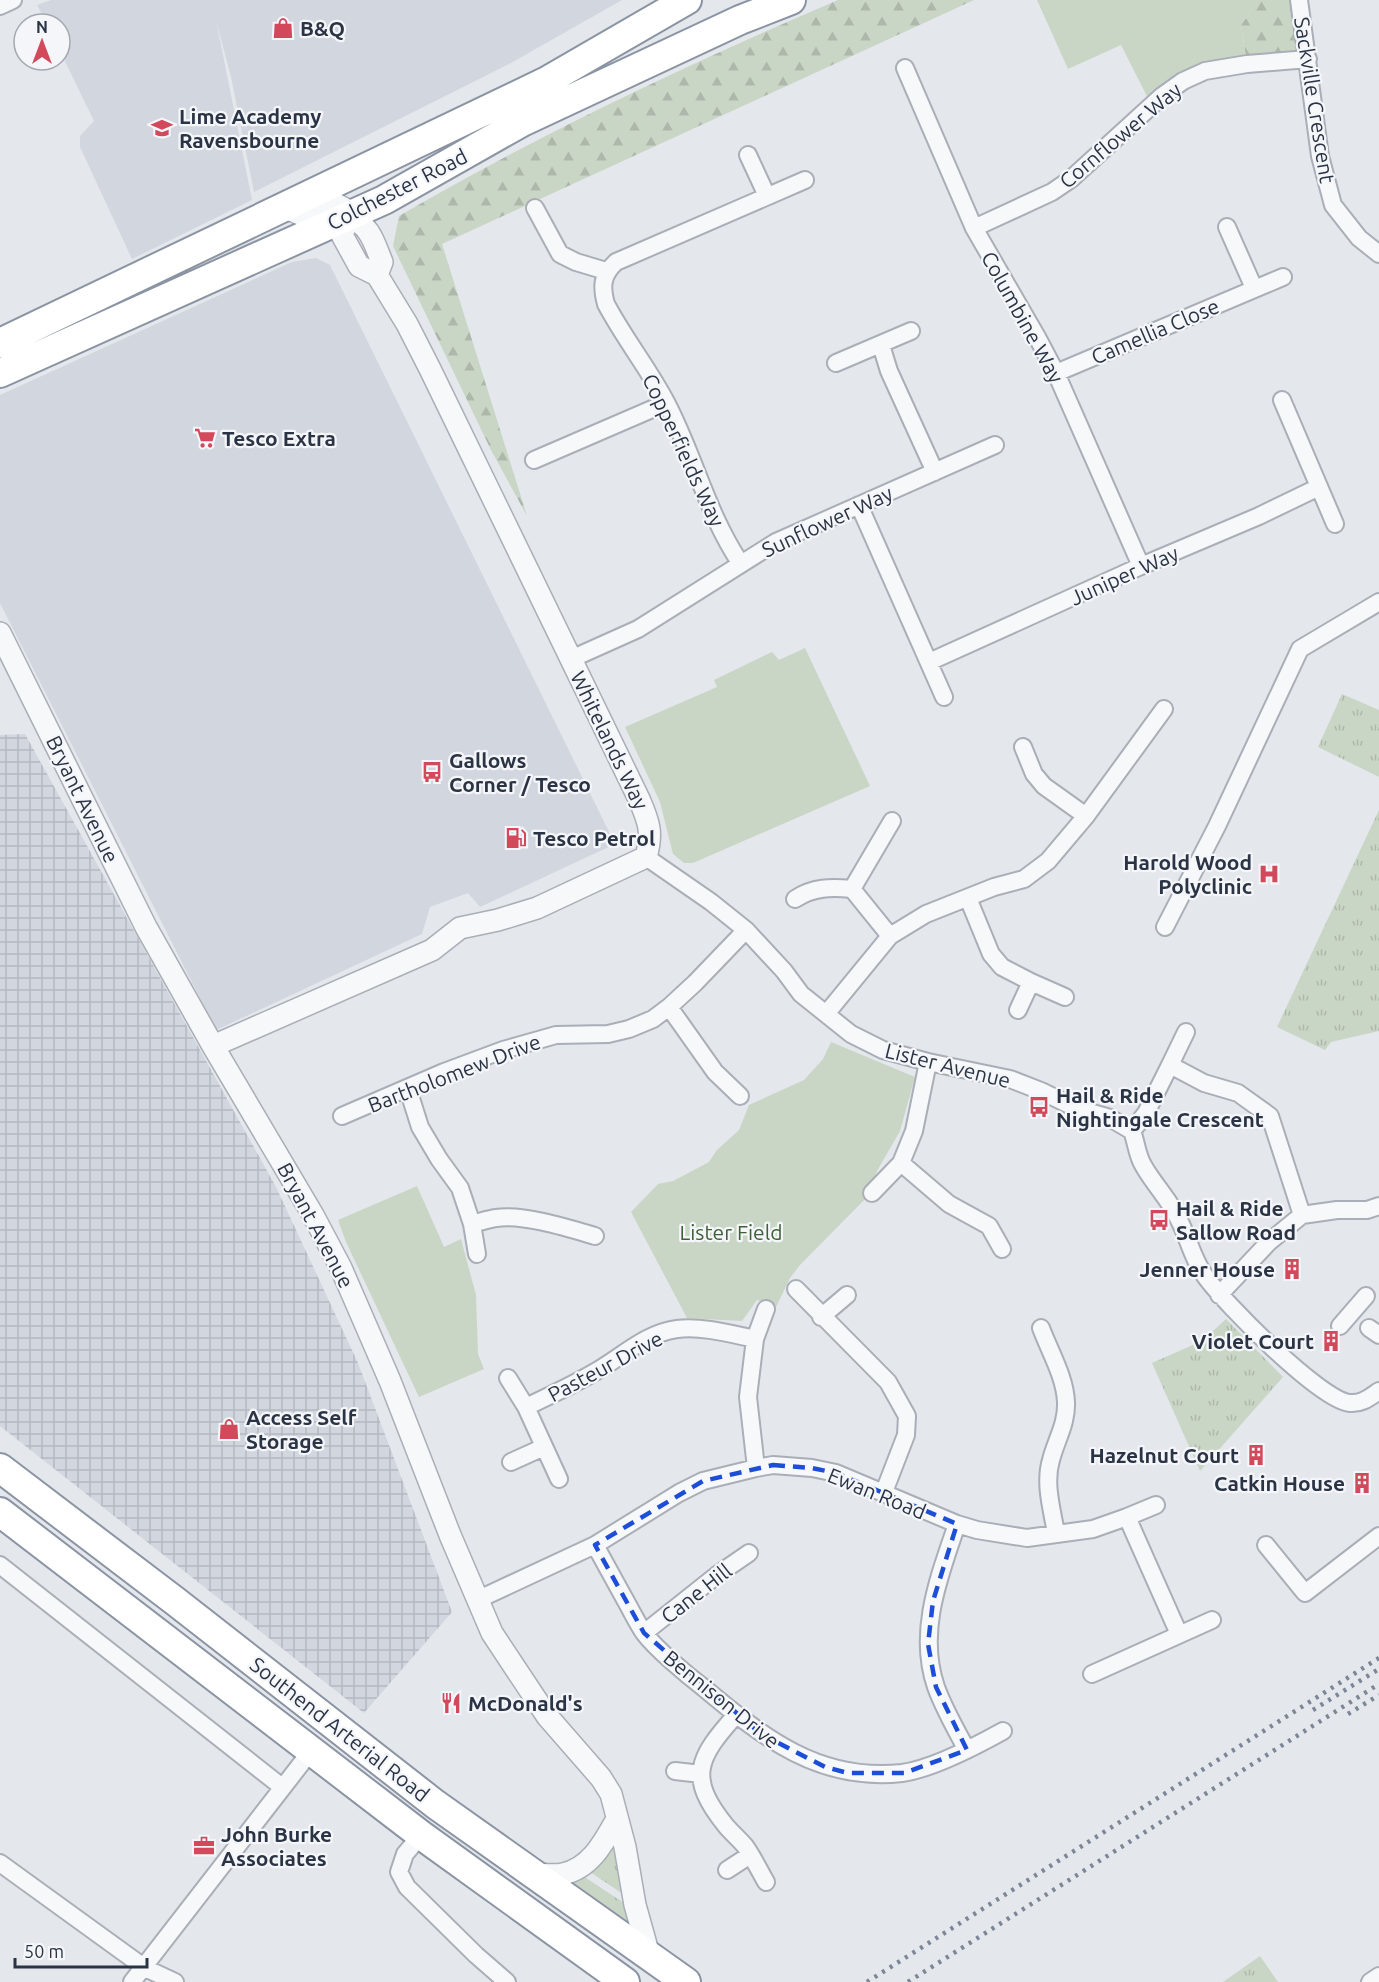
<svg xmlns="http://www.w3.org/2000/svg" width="1379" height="1982" viewBox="0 0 1379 1982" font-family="Ubuntu,sans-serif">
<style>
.built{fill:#d2d6de}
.industrial{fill:url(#industrial-grid)}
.grass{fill:url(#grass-tufts)}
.forest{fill:url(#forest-firs)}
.park{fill:#c9d6c5}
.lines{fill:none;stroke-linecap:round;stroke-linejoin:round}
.minor-casing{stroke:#a9aeb7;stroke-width:20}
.tertiary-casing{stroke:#a9aeb7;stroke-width:24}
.trunk-casing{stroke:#8b94a3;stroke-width:32}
.minor{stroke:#f7f8fa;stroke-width:16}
.tertiary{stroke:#f7f8fa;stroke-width:21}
.trunk{stroke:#fff;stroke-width:28}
.rail{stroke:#7d8696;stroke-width:4.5;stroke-dasharray:3 6;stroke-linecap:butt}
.marked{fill:none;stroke:#1d4ed8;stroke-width:4.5;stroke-dasharray:12 8;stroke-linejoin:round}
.labels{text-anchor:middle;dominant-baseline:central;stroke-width:4.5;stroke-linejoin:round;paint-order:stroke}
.poi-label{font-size:21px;font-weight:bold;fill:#2b3445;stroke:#f4f6f9;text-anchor:start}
.street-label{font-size:21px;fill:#2b3445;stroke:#f4f6f9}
.park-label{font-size:21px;fill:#3f6138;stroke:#f4f6f9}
</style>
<defs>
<pattern id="industrial-grid" width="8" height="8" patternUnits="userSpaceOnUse" patternTransform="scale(1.5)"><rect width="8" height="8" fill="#d2d6de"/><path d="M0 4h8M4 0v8" fill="none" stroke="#b4b8c0"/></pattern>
<pattern id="grass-tufts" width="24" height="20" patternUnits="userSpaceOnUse" patternTransform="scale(1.5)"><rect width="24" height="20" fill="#c9d6c5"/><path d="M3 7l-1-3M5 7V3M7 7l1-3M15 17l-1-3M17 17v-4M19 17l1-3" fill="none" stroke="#adb8ab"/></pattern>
<pattern id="forest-firs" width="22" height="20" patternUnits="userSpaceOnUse" patternTransform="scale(1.5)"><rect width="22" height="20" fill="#c9d6c5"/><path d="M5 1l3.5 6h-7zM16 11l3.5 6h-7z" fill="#adb8ab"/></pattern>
</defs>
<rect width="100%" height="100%" fill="#e4e7ec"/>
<!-- built -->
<path class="built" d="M 51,0 L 622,0 L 511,63 L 254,192 L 231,77 L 216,20 L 252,200 L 132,259 L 80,147 L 80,136 L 94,121 L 60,51 L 60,24 L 47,24 L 37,5 Z
M 316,258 L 330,265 L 615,844 L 480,907 L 468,893 L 430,907 L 422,934 L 212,1032 L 206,1010 L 0,603 L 0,395 L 292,262 Z"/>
<!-- industrial -->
<path class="industrial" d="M 25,734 L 276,1187 L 358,1363 L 452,1612 L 364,1713 L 0,1426 L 0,735 Z"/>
<!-- grass -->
<path class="grass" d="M 1342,694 L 1379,710 L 1379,777 L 1318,747 Z
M 1379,810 L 1379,1031 L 1331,1042 L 1325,1050 L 1277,1027 Z
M 1226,1319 L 1283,1377 L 1200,1471 L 1152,1363 L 1202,1341 Z
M 616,1844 L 626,1896 L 590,1872 Z
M 583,1876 L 627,1905 L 631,1924 L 629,1925 L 569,1883 Z
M 1260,1956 L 1278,1982 L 1223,1982 Z"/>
<!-- forest -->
<path class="forest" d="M 838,0 L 974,0 L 442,244 L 527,516 L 491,450 L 393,246 L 399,216 C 540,134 688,64 838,0 Z
M 1255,0 L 1299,0 L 1308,59 L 1247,64 L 1241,25 L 1255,5 Z"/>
<!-- park -->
<path class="park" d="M 1037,0 L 1255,0 L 1255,5 L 1241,25 L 1247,64 L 1205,71 L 1152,106 L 1121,45 L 1068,69 Z
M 805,648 L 870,786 L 693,863 L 684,863 L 673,854 L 660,802 L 625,727 L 717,687 L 714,680 L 772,652 L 779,660 Z
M 831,1042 L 915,1077 L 900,1131 L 877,1171 L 869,1195 L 800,1265 L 790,1278 L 776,1307 L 757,1300 L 742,1321 L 687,1318 L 631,1212 L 658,1184 L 673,1181 L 709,1162 L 717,1150 L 739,1130 L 749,1105 L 804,1080 L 823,1059 Z
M 417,1186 L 444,1247 L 461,1239 L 476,1295 L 478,1354 L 484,1369 L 419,1397 L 346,1242 L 338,1220 Z"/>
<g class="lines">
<defs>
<path id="minor" d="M 1299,0 L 1320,156 L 1333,205 L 1359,238 L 1379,254
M 0,6 L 13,0
M 905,68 L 974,228 L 1037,337 L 1056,373 L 1141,566
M 748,155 L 767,196
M 535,208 L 560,254 L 576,262 L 606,271
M 1227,227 L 1254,288
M 974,228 L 1052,192 L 1071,179 L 1162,96 L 1183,81 L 1205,71 L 1247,64 L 1308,59
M 881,345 L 889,371 L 935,472
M 836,363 L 911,331
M 1056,373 L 1283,277
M 1282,400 L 1335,524
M 534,460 L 666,403
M 859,505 L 944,697
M 741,564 C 707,514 694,455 666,402 C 648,368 624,338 606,304 C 601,286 602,275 616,262 L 805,180
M 571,659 L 638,629 L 776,542 L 995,445
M 929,662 L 1141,566 L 1259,516 L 1319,487
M 1023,747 L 1034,774 L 1044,786 L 1086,816
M 646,857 L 711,902 L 746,930 L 784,971 L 801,994 L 851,1034 L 883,1050 L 928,1062 L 1010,1079 L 1041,1091 L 1078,1109 L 1110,1118 L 1132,1131
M 852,889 L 890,936
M 968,898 L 991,954 L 1002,967 L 1031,982 L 1018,1010
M 795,899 C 813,887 831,887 852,889 L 892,821
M 1165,927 L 1217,826 L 1300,649 L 1379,602
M 1031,982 L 1065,997
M 669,1007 L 715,1072 L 740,1096
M 826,1014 L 890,936 L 926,914 L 994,887 L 1024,879 L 1048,861 L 1086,816 L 1164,709
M 1170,1065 L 1186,1032
M 408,1089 L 420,1127 L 439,1159 L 460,1188 L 472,1224 L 477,1254
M 342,1116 L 444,1072 L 503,1050 L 556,1035 L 608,1034 L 629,1029 L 653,1019 L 669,1007 L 695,983 L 746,930
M 1132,1131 L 1146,1113 L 1170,1065 L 1204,1083 L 1238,1093 L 1270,1116 L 1302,1215 L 1269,1242 L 1219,1295
M 1132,1131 C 1136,1141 1137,1155 1143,1165 C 1154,1185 1171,1201 1180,1222 C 1189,1240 1193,1260 1205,1276 C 1224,1303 1321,1401 1350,1403 C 1362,1404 1370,1397 1379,1391
M 901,1163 L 949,1204 L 989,1226 L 1002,1249
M 872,1193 L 901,1163 L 914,1131 L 928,1062
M 1302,1215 L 1337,1210 L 1367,1210 L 1379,1206
M 472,1224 C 480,1222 488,1219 496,1218 C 524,1214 568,1228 595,1236
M 796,1289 L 888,1382 L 907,1416 L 906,1435 L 884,1492
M 821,1317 L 847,1295
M 1340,1326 L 1366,1296
M 1041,1328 C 1050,1352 1065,1377 1066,1402 C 1067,1424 1056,1440 1051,1460 C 1044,1483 1052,1510 1056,1533
M 1369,1328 L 1379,1335
M 508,1378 L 526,1407 L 559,1479
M 526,1407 C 551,1395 577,1383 600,1369 C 625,1354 647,1333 677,1329 C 703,1326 731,1334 755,1339
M 511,1462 L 544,1447
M 756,1468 L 748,1397 L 755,1339 L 766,1309
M 1127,1517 L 1179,1634
M 957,1524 C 939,1577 917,1632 936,1687 C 944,1709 956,1730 967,1750
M 595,1545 C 606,1565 617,1585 628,1605 C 633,1614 638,1624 644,1633 C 656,1649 687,1675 704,1688 C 764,1738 819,1782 902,1773 C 932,1769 976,1746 1003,1731
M 1266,1545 L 1305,1593 L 1379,1536
M 0,1565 L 282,1787
M 477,1600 L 595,1545 L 679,1493 L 703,1481 L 756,1468 L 773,1465 L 812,1468 L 836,1473 L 957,1524 L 977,1530 L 1027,1538 L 1093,1529 L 1127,1517 L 1156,1505
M 644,1633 L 717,1575 L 749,1553
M 1092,1674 L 1212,1620
M 736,1715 C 697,1758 687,1778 726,1826 C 732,1833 739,1839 745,1846 C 753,1857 759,1870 766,1882
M 675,1771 L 701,1774
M 421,1835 L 405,1854 L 399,1872 L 407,1887 L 476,1955 L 507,1982
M 0,1863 L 145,1968 L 175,1982
M 727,1870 L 750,1855
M 132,1982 L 311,1751
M 1370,1982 L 1379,1976"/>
<path id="tertiary" d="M 350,216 C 371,228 373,240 382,262 L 377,275
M 0,633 L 146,927 L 213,1046 L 313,1215 L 341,1268 L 390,1381 L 450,1535 L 492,1633 L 547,1716 L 601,1778 L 611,1794 L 625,1847 L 635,1905 L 649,1955
M 213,1046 L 432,950 L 460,928 L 498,920 L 537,908 L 646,857 C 653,833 649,822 639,799 L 430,369 L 407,324 L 377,275 L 359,266 L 342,235 L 351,212 L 336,204 L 307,217 L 284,207
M 534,1874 C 543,1874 554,1876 563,1874 C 591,1868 604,1842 617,1819"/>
<path id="trunk" d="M 0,343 L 545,82 L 687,0
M 0,373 L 384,200 L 522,122 L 740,20 L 791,0
M 0,1468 L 175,1601 L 435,1804 L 686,1982
M 0,1512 L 421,1835 L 625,1982"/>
</defs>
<!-- minor casing -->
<use href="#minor" class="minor-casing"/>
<!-- tertiary casing -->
<use href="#tertiary" class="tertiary-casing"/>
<!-- trunk casing -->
<use href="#trunk" class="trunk-casing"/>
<!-- minor -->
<use href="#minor" class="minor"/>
<!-- tertiary -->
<use href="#tertiary" class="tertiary"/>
<!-- trunk -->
<use href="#trunk" class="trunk"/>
<!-- rail -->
<path class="rail" d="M 1313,1710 L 1379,1669
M 1348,1714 L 1379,1695
M 867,1982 L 1379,1658
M 908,1982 L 1379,1684"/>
</g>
<!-- marked area -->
<path class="marked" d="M 773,1465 L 812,1468 L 836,1473 L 957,1524 L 933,1601 L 928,1644 L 936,1687 L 967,1750 L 904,1773 L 848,1773 L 825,1767 L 761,1734 L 644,1633 L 595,1545 L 703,1481 Z"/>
<!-- icons -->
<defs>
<symbol id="shop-bare" viewBox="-9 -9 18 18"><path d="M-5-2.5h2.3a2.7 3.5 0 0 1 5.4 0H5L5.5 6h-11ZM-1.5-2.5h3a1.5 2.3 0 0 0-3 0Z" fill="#d1495b" stroke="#f4f6f9" stroke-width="2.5" paint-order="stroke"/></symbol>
<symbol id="school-bare" viewBox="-9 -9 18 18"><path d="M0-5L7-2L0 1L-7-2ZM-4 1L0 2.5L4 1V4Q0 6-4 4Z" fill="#d1495b" stroke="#f4f6f9" stroke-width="2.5" paint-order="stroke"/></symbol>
<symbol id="supermarket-bare" viewBox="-9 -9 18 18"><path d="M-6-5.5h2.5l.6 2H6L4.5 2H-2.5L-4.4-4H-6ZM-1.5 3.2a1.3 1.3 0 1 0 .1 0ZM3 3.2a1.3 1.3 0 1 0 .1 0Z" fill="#d1495b" stroke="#f4f6f9" stroke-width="2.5" paint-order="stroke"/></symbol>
<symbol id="bus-bare" viewBox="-9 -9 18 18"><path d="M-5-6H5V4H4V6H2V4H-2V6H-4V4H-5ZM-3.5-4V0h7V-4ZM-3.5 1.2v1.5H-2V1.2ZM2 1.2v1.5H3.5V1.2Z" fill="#d1495b" stroke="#f4f6f9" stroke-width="2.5" paint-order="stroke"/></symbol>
<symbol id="fuel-bare" viewBox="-9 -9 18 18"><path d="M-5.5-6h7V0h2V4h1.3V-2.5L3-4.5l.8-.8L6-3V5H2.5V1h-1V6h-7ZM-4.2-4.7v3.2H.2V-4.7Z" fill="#d1495b" stroke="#f4f6f9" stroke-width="2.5" paint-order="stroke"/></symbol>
<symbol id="hospital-bare" viewBox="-9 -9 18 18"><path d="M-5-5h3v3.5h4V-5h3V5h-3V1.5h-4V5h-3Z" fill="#d1495b" stroke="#f4f6f9" stroke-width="2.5" paint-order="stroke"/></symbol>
<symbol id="building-bare" viewBox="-9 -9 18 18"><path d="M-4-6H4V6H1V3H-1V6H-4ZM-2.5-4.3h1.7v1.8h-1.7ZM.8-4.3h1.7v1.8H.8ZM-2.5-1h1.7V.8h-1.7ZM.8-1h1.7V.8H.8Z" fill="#d1495b" stroke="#f4f6f9" stroke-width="2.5" paint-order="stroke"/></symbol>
<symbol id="restaurant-bare" viewBox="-9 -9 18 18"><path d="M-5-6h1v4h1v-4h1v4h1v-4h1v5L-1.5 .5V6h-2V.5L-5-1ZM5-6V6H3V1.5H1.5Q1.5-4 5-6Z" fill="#d1495b" stroke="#f4f6f9" stroke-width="2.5" paint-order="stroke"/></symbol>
<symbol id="office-bare" viewBox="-9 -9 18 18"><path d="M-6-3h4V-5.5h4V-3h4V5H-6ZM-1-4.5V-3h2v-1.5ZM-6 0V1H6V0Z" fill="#d1495b" stroke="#f4f6f9" stroke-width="2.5" paint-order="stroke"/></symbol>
</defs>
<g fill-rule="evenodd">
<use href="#shop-bare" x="268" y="13" width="30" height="30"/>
<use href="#school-bare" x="147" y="113" width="30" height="30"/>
<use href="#supermarket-bare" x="190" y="423" width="30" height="30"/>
<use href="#bus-bare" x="417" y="757" width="30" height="30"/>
<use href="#fuel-bare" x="501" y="823" width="30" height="30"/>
<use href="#hospital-bare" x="1254" y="859" width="30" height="30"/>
<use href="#bus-bare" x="1024" y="1092" width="30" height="30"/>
<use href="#bus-bare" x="1144" y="1205" width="30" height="30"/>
<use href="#building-bare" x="1277" y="1254" width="30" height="30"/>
<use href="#building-bare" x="1316" y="1326" width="30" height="30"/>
<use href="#shop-bare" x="214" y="1414" width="30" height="30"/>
<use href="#building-bare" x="1241" y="1440" width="30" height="30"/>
<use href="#building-bare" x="1347" y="1468" width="30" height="30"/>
<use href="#restaurant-bare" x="436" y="1688" width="30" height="30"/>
<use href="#office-bare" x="189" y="1831" width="30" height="30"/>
</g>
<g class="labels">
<!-- poi labels -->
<g class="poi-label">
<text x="300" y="28">B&amp;Q</text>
<text x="179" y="116">Lime Academy<tspan x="179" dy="24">Ravensbourne</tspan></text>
<text x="222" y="438">Tesco Extra</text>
<text x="449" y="760">Gallows<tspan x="449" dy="24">Corner / Tesco</tspan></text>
<text x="533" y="838">Tesco Petrol</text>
<text x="1252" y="862" text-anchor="end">Harold Wood<tspan x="1252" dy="24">Polyclinic</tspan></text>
<text x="1056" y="1095">Hail &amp; Ride<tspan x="1056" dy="24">Nightingale Crescent</tspan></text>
<text x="1176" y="1208">Hail &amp; Ride<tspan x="1176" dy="24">Sallow Road</tspan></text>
<text x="1275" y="1269" text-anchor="end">Jenner House</text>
<text x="1314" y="1341" text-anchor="end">Violet Court</text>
<text x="246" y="1417">Access Self<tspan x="246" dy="24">Storage</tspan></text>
<text x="1239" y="1455" text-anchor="end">Hazelnut Court</text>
<text x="1345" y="1483" text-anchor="end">Catkin House</text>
<text x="468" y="1703">McDonald's</text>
<text x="221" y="1834">John Burke<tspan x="221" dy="24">Associates</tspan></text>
</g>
<!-- street labels -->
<g class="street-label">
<text transform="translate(1315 100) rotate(81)">Sackville Crescent</text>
<text transform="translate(1120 135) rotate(-40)">Cornflower Way</text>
<text transform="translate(397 189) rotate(-27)">Colchester Road</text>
<text transform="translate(1023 317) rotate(61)">Columbine Way</text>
<text transform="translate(1155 331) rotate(-23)">Camellia Close</text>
<text transform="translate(684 450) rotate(65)">Copperfields Way</text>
<text transform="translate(827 521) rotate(-25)">Sunflower Way</text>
<text transform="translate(1124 575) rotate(-24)">Juniper Way</text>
<text transform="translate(610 740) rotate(64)">Whitelands Way</text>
<text transform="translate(83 799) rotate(64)">Bryant Avenue</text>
<text transform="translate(948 1065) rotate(14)">Lister Avenue</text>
<text transform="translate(454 1073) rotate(-21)">Bartholomew Drive</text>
<text transform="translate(316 1225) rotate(62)">Bryant Avenue</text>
<text transform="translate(605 1366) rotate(-28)">Pasteur Drive</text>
<text transform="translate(877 1493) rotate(22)">Ewan Road</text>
<text transform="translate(696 1593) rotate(-38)">Cane Hill</text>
<text transform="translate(722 1699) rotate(39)">Bennison Drive</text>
<text transform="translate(340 1729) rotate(38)">Southend Arterial Road</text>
</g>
<!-- park labels -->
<g class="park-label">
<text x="731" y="1232">Lister Field</text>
</g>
</g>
<!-- north arrow -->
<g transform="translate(42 42)"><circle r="28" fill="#f4f6f9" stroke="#a4a8b1" stroke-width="1.5"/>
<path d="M0-4.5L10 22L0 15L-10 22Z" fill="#d1495b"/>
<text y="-9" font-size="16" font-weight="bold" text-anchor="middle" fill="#2b3445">N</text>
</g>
<!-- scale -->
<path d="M15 1958v9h132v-9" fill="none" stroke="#2b3445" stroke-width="3"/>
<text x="24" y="1958" font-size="18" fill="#2b3445" stroke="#f4f6f9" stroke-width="4.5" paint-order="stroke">50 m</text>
</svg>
